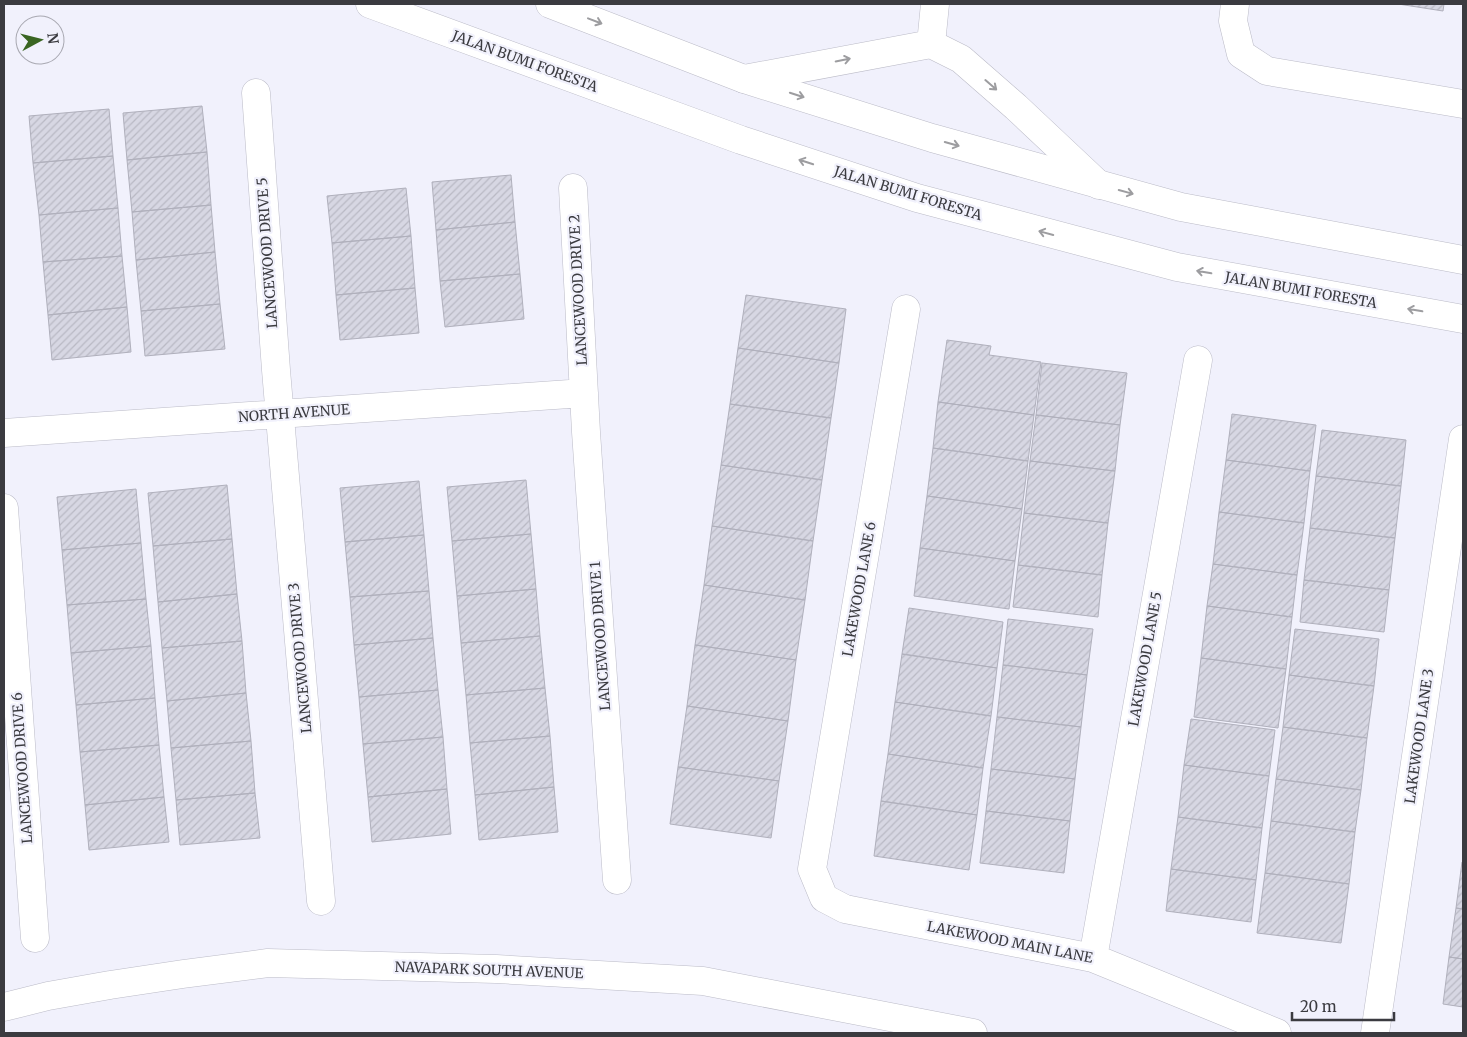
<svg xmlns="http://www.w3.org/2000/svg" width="1467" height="1037" viewBox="0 0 1467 1037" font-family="Merriweather,serif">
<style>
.building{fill:url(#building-hatch);stroke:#b0b0bc}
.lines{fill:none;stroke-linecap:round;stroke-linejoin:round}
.street-casing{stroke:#bbbbc7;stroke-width:29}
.secondary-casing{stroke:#bbbbc7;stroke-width:29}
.street{stroke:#fff;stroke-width:28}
.secondary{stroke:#fff;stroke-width:28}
.oneway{stroke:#9d9da0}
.labels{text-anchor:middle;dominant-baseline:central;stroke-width:4.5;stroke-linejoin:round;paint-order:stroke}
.street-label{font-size:14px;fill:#3b3b40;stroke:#f1f1fc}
</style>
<defs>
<pattern id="building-hatch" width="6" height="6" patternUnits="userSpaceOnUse" patternTransform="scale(1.25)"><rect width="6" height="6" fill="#d7d7e3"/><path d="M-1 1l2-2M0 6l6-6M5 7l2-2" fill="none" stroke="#b9b9c4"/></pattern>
</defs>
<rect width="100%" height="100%" fill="#f1f1fc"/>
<!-- building -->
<path class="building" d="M 1398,4 L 1444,4 L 1443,11 Z
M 202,106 L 207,152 L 127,160 L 123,113 Z
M 109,109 L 113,156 L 33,163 L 29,116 Z
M 207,152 L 211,205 L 132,212 L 127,160 Z
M 113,156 L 118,208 L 39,215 L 33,163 Z
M 511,175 L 515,222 L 436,230 L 432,182 Z
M 406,188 L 411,236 L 332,243 L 327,196 Z
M 211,205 L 215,252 L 136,260 L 132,212 Z
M 118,208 L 122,256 L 43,262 L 39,215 Z
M 515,222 L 520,274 L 440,281 L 436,230 Z
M 411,236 L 415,288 L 336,295 L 332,243 Z
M 215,252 L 220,304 L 141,311 L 136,260 Z
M 122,256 L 127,307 L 48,315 L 43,262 Z
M 520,274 L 524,319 L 445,327 L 440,281 Z
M 415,288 L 419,333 L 340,340 L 336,295 Z
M 746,295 L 846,309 L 839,363 L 738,348 Z
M 220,304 L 225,349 L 145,356 L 141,311 Z
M 127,307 L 131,352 L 52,360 L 48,315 Z
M 947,340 L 991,346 L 989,355 L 1041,362 L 1034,415 L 938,402 Z
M 738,348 L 839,363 L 831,418 L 730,404 Z
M 1042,363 L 1127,373 L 1120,425 L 1036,415 Z
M 938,402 L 1034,415 L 1028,461 L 933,448 Z
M 730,404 L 831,418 L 822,480 L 721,465 Z
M 1232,414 L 1316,425 L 1310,471 L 1226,460 Z
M 1036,415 L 1120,425 L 1115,471 L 1030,461 Z
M 1322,430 L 1406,440 L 1401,486 L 1316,476 Z
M 933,448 L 1028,461 L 1022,509 L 927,496 Z
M 1226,460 L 1310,471 L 1304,523 L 1219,512 Z
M 1030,461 L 1115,471 L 1108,523 L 1024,513 Z
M 721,465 L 822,480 L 813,541 L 712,526 Z
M 1316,476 L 1401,486 L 1395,538 L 1310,528 Z
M 526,480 L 531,534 L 452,541 L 447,487 Z
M 419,481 L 424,535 L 345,542 L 340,488 Z
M 227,485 L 232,539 L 153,546 L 148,493 Z
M 136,489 L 141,543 L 62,550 L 57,497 Z
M 927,496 L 1022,509 L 1015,561 L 920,548 Z
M 1219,512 L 1304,523 L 1297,575 L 1213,564 Z
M 1024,513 L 1108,523 L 1102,575 L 1018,565 Z
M 712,526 L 813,541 L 805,600 L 704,585 Z
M 1310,528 L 1395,538 L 1389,590 L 1304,580 Z
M 531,534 L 536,589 L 457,596 L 452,541 Z
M 424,535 L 429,591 L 350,597 L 345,542 Z
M 232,539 L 237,594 L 158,602 L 153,546 Z
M 141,543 L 146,599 L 67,605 L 62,550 Z
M 920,548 L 1015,561 L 1009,609 L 914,596 Z
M 1213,564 L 1297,575 L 1292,617 L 1207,606 Z
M 1018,565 L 1102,575 L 1098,617 L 1013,607 Z
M 1304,580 L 1389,590 L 1384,632 L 1300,622 Z
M 704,585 L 805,600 L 796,660 L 695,645 Z
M 536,589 L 540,636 L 461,643 L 457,596 Z
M 429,591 L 433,638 L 354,645 L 350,597 Z
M 237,594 L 242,641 L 162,648 L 158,602 Z
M 146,599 L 151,646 L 71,653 L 67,605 Z
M 1207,606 L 1292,617 L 1286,669 L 1201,658 Z
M 909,608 L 1003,622 L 997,668 L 902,654 Z
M 1008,619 L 1093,629 L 1087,675 L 1003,665 Z
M 1295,629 L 1379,639 L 1374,686 L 1289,675 Z
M 540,636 L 545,688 L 466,695 L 461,643 Z
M 433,638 L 438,690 L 359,697 L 354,645 Z
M 242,641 L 246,693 L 167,701 L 162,648 Z
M 695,645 L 796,660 L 788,721 L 687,706 Z
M 151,646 L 155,698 L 76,705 L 71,653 Z
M 902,654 L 997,668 L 991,716 L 895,702 Z
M 1201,658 L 1286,669 L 1278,728 L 1194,717 Z
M 1003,665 L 1087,675 L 1081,727 L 997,717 Z
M 1289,675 L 1374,686 L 1367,738 L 1283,727 Z
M 545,688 L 550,736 L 470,743 L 466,695 Z
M 438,690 L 443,737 L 363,744 L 359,697 Z
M 246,693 L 251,741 L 171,748 L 167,701 Z
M 155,698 L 159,745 L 80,752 L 76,705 Z
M 895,702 L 991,716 L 983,768 L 888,754 Z
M 687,706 L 788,721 L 779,781 L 678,767 Z
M 997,717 L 1081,727 L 1075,779 L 991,769 Z
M 1191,719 L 1275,730 L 1269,776 L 1184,765 Z
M 1283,727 L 1367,738 L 1361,790 L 1276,779 Z
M 550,736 L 554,787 L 475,795 L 470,743 Z
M 443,737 L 447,789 L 368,797 L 363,744 Z
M 251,741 L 255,793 L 176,800 L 171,748 Z
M 159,745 L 164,797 L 85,805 L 80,752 Z
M 888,754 L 983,768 L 977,815 L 881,801 Z
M 1184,765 L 1269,776 L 1262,828 L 1178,817 Z
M 678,767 L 779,781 L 771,838 L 670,824 Z
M 991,769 L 1075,779 L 1070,821 L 986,811 Z
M 1276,779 L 1361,790 L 1355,832 L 1271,821 Z
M 554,787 L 558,832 L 479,840 L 475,795 Z
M 447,789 L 451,834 L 372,842 L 368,797 Z
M 255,793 L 260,838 L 180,845 L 176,800 Z
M 164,797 L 169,842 L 89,850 L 85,805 Z
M 881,801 L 977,815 L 969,870 L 874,856 Z
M 986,811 L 1070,821 L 1064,873 L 980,863 Z
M 1178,817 L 1262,828 L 1256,880 L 1171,869 Z
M 1271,821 L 1355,832 L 1349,884 L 1265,873 Z
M 1462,862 L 1463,862 L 1463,909 L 1456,908 Z
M 1171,869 L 1256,880 L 1251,922 L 1166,911 Z
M 1265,873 L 1349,884 L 1341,943 L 1257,933 Z
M 1456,908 L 1463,909 L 1463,959 L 1449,957 Z
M 1449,957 L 1463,959 L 1463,1007 L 1443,1004 Z"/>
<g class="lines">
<defs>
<path id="street" d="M 1235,4 L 1233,21 L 1241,54 L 1267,71 L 1463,104
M 931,44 L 935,4
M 744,79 L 931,44 L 961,59 L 1016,107 L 1099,185
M 256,93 L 276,370 L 321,901
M 573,188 L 586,432 L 617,880
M 906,309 L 812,869 L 824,898 L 845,909 L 1093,958 L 1277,1033
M 4,433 L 584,393
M 4,508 L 35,938
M 1093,958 L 1198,360
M 4,1007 L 48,996 L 110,985 L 183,974 L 268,963 L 496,969 L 703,981 L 973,1033
M 1375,1033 L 1463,439"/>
<path id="secondary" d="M 370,4 L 741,140 L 917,198 L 1177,267 L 1463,319
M 550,4 L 744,79 L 932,138 L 1181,207 L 1463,260"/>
</defs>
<!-- street casing -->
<use href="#street" class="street-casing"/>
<!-- secondary casing -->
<use href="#secondary" class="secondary-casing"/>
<!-- street -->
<use href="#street" class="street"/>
<!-- secondary -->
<use href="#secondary" class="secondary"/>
</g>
<!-- one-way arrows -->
<defs><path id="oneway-shaft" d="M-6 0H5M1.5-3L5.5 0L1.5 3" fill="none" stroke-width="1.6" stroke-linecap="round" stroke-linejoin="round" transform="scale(1.25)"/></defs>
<g class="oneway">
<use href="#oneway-shaft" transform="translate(595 21) rotate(21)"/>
<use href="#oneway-shaft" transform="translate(843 60) rotate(-11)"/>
<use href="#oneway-shaft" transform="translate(991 85) rotate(41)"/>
<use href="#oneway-shaft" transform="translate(797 95) rotate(18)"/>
<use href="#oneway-shaft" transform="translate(952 144) rotate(16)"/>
<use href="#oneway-shaft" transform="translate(806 162) rotate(-162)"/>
<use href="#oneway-shaft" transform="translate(1126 192) rotate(15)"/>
<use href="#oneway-shaft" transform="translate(1046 233) rotate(-165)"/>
<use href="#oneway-shaft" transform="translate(1204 272) rotate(-170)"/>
<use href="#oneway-shaft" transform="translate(1415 310) rotate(-170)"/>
</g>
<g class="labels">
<!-- street labels -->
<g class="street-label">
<text transform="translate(525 61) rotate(20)">JALAN BUMI FORESTA</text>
<text transform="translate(908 193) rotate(17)">JALAN BUMI FORESTA</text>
<text transform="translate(267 253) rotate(-94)">LANCEWOOD DRIVE 5</text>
<text transform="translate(578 290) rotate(-93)">LANCEWOOD DRIVE 2</text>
<text transform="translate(1301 290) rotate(10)">JALAN BUMI FORESTA</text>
<text transform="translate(294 413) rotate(-4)">NORTH AVENUE</text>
<text transform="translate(859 589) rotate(-80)">LAKEWOOD LANE 6</text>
<text transform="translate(600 636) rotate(-94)">LANCEWOOD DRIVE 1</text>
<text transform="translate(300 658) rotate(-95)">LANCEWOOD DRIVE 3</text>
<text transform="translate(1145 659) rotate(-80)">LAKEWOOD LANE 5</text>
<text transform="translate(1419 736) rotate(-82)">LAKEWOOD LANE 3</text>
<text transform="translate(22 768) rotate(-94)">LANCEWOOD DRIVE 6</text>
<text transform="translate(1010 942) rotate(11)">LAKEWOOD MAIN LANE</text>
<text transform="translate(489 970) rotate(2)">NAVAPARK SOUTH AVENUE</text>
</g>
</g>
<!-- border -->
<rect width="1467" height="1037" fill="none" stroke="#3b3b40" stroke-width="10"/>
<!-- north arrow -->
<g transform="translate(40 40) rotate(83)"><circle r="24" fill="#f1f1fc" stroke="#a8a8b1"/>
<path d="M0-4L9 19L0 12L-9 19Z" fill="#3a6522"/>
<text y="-8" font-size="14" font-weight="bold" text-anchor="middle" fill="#3b3b40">N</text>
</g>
<!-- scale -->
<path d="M1292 1012v8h102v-8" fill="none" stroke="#3b3b40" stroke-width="2.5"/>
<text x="1300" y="1012" font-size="15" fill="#3b3b40" stroke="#f1f1fc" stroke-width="4" paint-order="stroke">20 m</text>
</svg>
